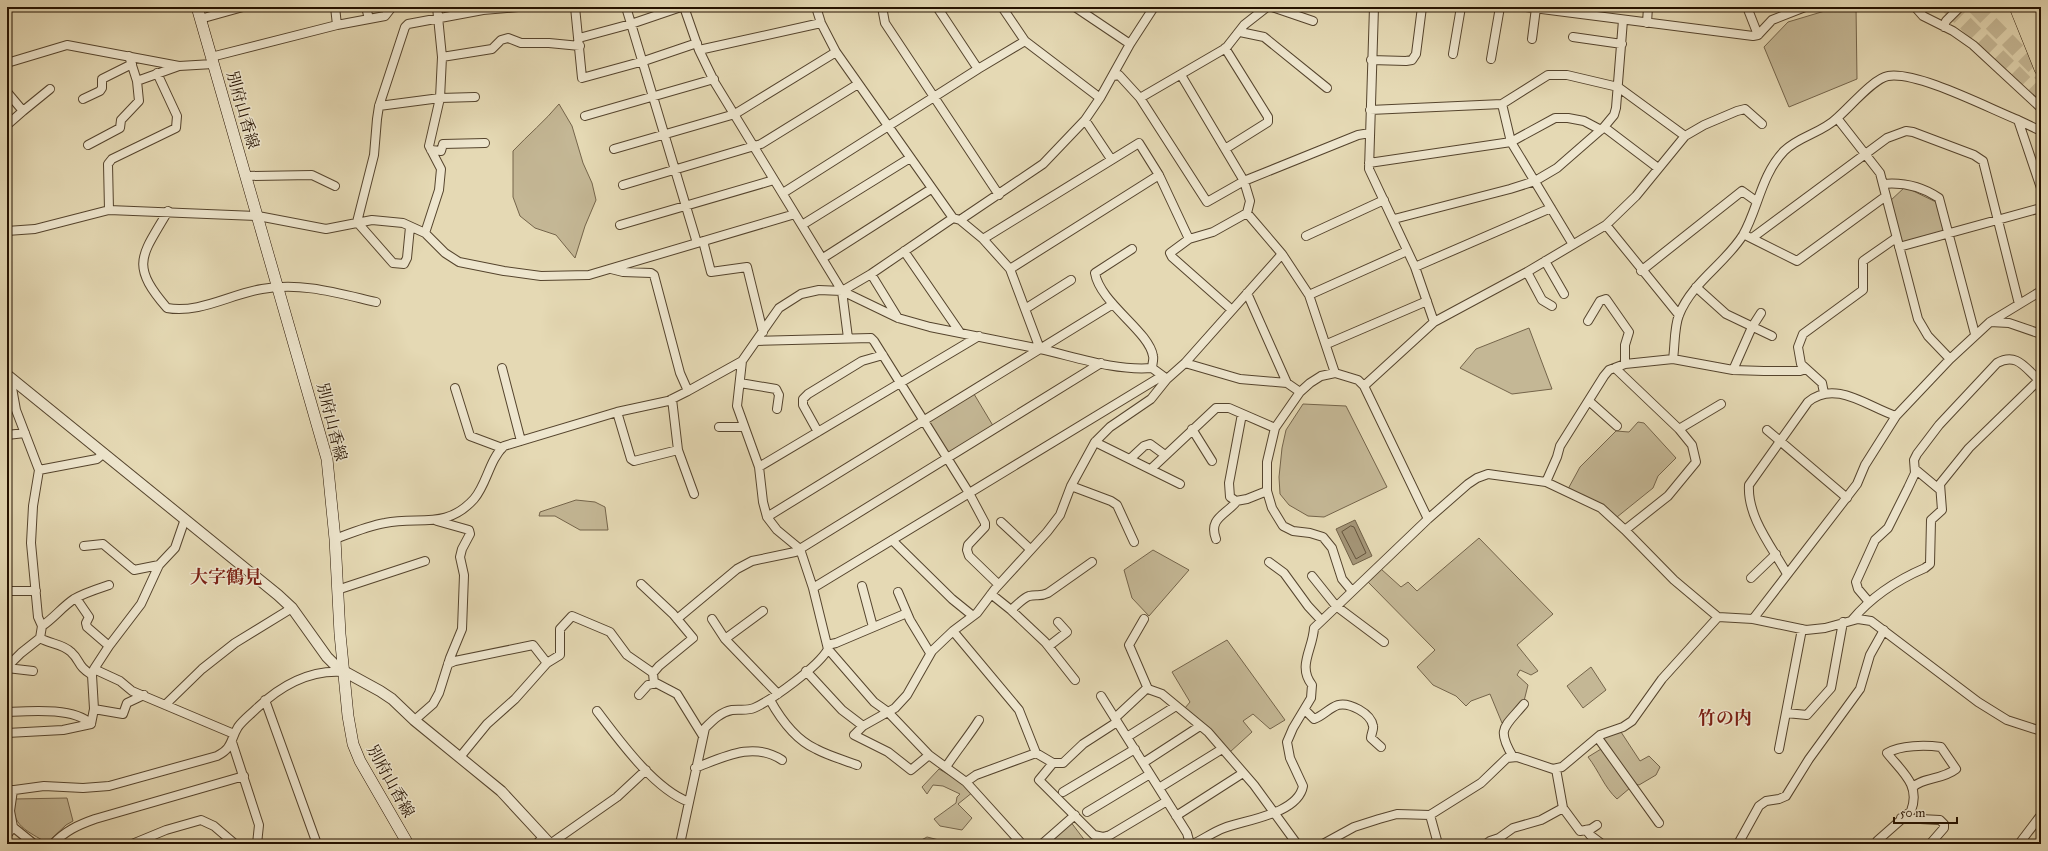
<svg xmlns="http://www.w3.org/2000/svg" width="2048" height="851" viewBox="0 0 2048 851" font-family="'IM FELL Great Primer','Noto Serif JP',serif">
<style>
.green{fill:#c4b795;stroke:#74644a}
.water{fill:#a49577;stroke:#716147}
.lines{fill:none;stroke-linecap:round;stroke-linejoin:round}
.shore{stroke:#64543c;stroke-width:1}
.motorway-tunnel{stroke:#c8bb99;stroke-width:15;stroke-dasharray:15 8;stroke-linecap:butt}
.minor-casing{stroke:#55442d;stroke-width:10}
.tertiary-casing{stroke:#55442d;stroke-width:12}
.secondary-casing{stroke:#251200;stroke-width:12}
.primary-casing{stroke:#251200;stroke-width:14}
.minor{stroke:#eee6ce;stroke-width:8}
.tertiary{stroke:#eee6ce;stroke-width:10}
.secondary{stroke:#eee6ce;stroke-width:11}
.primary{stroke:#e5d9b4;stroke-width:13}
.labels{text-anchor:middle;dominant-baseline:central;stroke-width:3;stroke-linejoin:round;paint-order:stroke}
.street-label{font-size:16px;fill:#251200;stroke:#eee6ce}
.quarter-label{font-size:18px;font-weight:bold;fill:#7a1f14;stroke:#eee6ce}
</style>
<rect width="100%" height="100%" fill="#e5d9b4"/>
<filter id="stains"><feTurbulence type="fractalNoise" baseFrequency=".005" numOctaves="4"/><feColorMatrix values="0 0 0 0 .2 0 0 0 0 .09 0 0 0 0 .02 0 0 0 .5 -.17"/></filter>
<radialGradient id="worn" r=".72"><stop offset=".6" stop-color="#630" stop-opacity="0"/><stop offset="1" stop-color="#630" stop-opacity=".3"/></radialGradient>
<!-- green -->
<path class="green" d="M 1838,7 L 1856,7 L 1857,79 L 1789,107 L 1764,47 L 1788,22 Z
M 559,104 L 572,126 L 583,163 L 592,183 L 596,200 L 585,226 L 575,258 L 556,235 L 535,228 L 520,216 L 513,197 L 513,151 C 528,135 545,121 559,104 Z
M 1905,187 L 1936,202 L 1944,232 L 1901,243 L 1890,201 Z
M 1529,328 L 1552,389 L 1512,394 L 1460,368 L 1476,349 Z
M 974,394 L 995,429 L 947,457 L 926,423 Z
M 1303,404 L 1346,406 L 1387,487 L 1324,517 L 1308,516 L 1289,505 L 1280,494 L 1279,477 L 1282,448 L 1286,430 Z
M 1638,422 L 1644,423 L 1676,458 L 1658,476 L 1653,488 L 1617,517 L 1611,515 C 1607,504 1580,494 1568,489 L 1580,467 L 1616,431 L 1629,432 Z
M 576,500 L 595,502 L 605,507 L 608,530 L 580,530 L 555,516 L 539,516 L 540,512 Z
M 1479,538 L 1553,614 L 1517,645 L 1538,671 L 1531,675 L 1520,670 L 1517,675 L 1528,685 L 1524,701 L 1502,723 L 1490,694 L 1471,701 L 1466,706 L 1456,696 L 1433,685 L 1417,667 L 1435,650 L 1368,582 L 1381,569 L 1401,587 L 1408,582 L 1417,591 Z
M 1153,550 L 1189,570 L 1149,616 L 1132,598 L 1124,570 Z
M 1227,640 L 1285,720 L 1270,729 L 1253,714 L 1243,721 L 1252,732 L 1230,752 L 1211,729 L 1185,708 L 1190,702 L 1172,672 Z
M 1591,667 L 1606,690 L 1583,708 L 1567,686 Z
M 1621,732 L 1640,761 L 1649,756 L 1660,767 L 1656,775 L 1639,785 L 1635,784 L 1603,738 L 1610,734 Z
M 1601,749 L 1630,788 L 1617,799 C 1604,787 1599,771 1588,757 Z
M 939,769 L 958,780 L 973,792 L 958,804 L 972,818 L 962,830 L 940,826 L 934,819 L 956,803 L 957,797 L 960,794 L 943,786 L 933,785 L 927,794 L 922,787 Z
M 67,798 L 73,821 L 66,825 L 47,843 C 28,831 10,826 14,799 Z
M 1070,821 L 1086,842 L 1084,844 L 1047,844 Z
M 927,837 L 955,844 L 914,844 Z"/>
<!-- water -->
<path class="water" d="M 1355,520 L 1372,556 L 1353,565 L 1336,529 Z"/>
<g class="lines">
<!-- shore -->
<path class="shore" d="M 1351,526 L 1354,527 L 1366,553 L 1356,559 L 1342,532 Z"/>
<!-- motorway-tunnel -->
<path class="motorway-tunnel" d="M 1949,7 L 2041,98
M 1975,7 L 2041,74"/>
<defs>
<path id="minor" d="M 335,7 L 337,25
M 366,7 L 369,19
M 575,7 L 582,78 L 644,61 L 697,43
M 626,7 L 697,243
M 684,7 L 699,50 L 715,83 L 842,291 L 848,338
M 816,7 L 821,23 L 836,52 L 953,218 L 960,220 L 983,239 L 1010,269 L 1040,349 C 1076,357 1115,371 1152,368 L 1167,379
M 882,7 L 885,23 L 999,195
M 937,7 L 978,69
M 1002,7 L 1025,41 L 1100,98
M 1075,7 L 1130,44
M 1272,7 L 1313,21
M 1374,7 L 1369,169 L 1415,267 L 1434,322
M 1526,7 L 1753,36 L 1758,35 L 1772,20 L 1805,7
M 1747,7 L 1758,35
M 1915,7 L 1923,16 L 1953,31 L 1973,45 L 2041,108
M 200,19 L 243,7
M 1647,23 L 1648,7
M 1944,27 L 1946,21 L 1960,7
M 1240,32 L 1264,37 L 1327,88
M 1573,37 L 1622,44
M 579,38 L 631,24 L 681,7
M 1532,39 L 1536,8
M 1225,48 L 1268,117 L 1268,122 L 1225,149
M 699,50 L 821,23
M 1453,54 L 1461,7
M 211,57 L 337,25 L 385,16 L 392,7
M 442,57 L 492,49 L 501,40 L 508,38 L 521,43 L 549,43 L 580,46
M 1491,59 L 1500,7
M 1371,60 L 1406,61 L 1412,60 L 1416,54 L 1422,7
M 7,63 L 67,45 L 179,66 L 213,64
M 1181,75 L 1244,181 L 1250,201 L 1247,213 L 1213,232 L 1189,239 L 1170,253 L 1172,257 L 1232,310
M 1113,76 L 1119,75 L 1140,98 L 1207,202 L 1244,181 L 1358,135 L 1370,133
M 137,81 L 179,66
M 7,92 L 23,111 L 7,125
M 1140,98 L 1226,48 L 1244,25 L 1267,7
M 83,99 L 100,91 L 102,88 L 102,79 L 132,64
M 1502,104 L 1511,142 L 1572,243
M 379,106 L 440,98 L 475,97
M 1370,110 L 1502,104 L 1548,75 L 1567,75 L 1618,87 L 1685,136
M 23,111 L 50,89
M 585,116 L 714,79
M 1837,118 L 1880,173 L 1918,319 L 1928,336 L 1950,359
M 1085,120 L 1111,159
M 2018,120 L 2041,131
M 1604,127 L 1658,168
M 88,145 L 120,128 L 121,120 L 139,101 L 137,81 L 129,56
M 614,149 L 735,114 L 836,52
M 431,150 L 441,151 L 443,144 L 485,143
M 1369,163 L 1511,142 L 1555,118 L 1568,118 L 1584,121 L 1601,130
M 246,176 L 312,175 L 335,186
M 1883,184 C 1904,182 1921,186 1939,198 L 1975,334
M 623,185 L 761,144 L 858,84
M 783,193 L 978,69 L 1025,41
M 109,210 L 108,164 L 112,159 L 176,128 L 177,116 L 157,73
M 168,211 C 142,256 129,264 167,308 C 199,314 231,294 262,289 C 302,282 337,293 376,302
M 1247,213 L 1282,254 L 1309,295 L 1335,373
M 1394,219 L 1510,189 L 1535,181 L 1557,168 L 1604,127 L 1614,115 L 1616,108 L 1623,20
M 960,220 L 1043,164 L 1085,120 L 1100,98 L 1130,44 L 1154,7
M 357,222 L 374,155 L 377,119 L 379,106 L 405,27 L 408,24 L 483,10 L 518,7
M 357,222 L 393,263 L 404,264 L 407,258 L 410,227
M 620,225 L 774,180
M 802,225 L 910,158
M 1606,225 L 1679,315
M 7,231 L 35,229 L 109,210 L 258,216 L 326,229 L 372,220 L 403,223 L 425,233 L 445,253 L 459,262 L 504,271 L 541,276 L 589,275 L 795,214
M 425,233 L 439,190 L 441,169 L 429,146 L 440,98 L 442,57 L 437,7
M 1306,236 L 1384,200
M 1747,236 L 1797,261 L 1886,196
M 1752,238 L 1887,138 L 1906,131 L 1913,132 L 1974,155 L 1983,161 L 2019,304
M 983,239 L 1139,143 L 1159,175 L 1189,239
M 703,241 L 711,272 L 747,267 L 763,332
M 1899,247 L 2041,208
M 1132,249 L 1095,273 C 1100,303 1149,331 1153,356 C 1154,359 1152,365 1152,368
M 904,251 L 959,331
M 823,258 L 931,189
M 1545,261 L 1564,294
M 1415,267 L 1551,208
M 611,269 L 623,272 L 651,273 L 654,275 L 680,373 L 688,391
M 1010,269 L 1159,175
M 1641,271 L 1742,191 L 1756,201
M 1527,272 L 1542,300 L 1552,306
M 871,274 L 898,318
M 1696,287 L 1726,314 L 1772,336
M 842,291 L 871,274 L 953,218
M 1247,293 L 1287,383
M 1309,295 L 1407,251
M 1025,309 L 1071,280
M 1588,321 L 1600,301 L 1606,299 L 1629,332 L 1625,345 L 1625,364
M 1990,322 L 2009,323 L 2041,334
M 757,341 L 871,338 L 874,341 L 969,493 L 985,523 L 985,527 L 968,545 L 967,550 L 969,556 L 998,584
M 1327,344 L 1427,301
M 1673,359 C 1675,346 1674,327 1679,315 C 1692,282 1725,264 1743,235 C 1758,209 1761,175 1784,151 C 1799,136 1822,133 1837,118 C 1849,108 1874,78 1888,76 C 1917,71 1988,108 2018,120 L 2041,188
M 1185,363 L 1240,379 L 1287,383 L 1300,392
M 502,368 L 521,441
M 1615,368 L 1679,429 L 1692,445 L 1696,462 L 1668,496 L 1625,530
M 1733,370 L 1752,327 L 1761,313
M 10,377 L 16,410 L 39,470 L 33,506 L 31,543 L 38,617 L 42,626
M 740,383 L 776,389 L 779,395 L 777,409
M 1364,386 L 1434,322 L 1527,272 L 1606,225 L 1636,196 L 1685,136 L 1704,125 L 1737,111 L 1745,109 L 1762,124
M 455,388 L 470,436 L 502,448
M 1824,393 L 1822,383 L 1801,364 L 1798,347 L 1803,334 L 1863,290 L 1863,261 L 1896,238
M 672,399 L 678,450 L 694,494
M 1589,401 L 1617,426
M 617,412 L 631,459 L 634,461 L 678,450
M 1242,414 L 1229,483 L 1230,497 L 1236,501 L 1247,499 L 1267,491
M 719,427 L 744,427
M 1192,429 L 1212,461
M 1679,429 L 1721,404
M 1767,430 L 1847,498
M 818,432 L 803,405 L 803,399 L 808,394 L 862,361 L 883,355
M 7,435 L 25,433
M 1095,442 L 1180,484
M 1130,459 L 1144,446 L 1150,444 L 1165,455
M 759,467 L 979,336
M 1151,469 L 1216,408 L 1229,408 L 1275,428
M 1915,469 L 1939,489
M 39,470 L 97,459 L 104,453
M 1546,482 L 1557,457 L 1560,446 L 1604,376 L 1609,370 L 1625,364 L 1673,359 L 1733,370 L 1764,371 L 1800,371 L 1806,369
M 1071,486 L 1111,501 L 1117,505 L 1134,542
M 767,517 L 1113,304
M 1001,522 L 1030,549
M 335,539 C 351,533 368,526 385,523 C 419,516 446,530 474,499 C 487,484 489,460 504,446 L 617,412 L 668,401 L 688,391 L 742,361 L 779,308 L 801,294 L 819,290 L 842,291 L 898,318 L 930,327 L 1040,349
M 1216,539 C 1208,518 1226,515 1237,501
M 892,540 L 952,599 L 973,616
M 84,546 L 103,544 L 134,570 L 159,565
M 1269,562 L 1284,573 L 1308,606 L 1321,620
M 1787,574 C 1772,547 1747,517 1749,485 L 1808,402 C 1835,379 1868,407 1896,416
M 1312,576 L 1336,606 L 1384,642
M 1751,578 L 1776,554
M 641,584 L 673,614 L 693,638 L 659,666 L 653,673 L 654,684
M 862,586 L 873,627
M 813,588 L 1162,376
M 337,590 L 425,561
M 7,591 L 36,591
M 1352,591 L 1342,579 L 1332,548 L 1323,537 L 1310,533 L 1293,531 L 1283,526 L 1272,508 L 1267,491 L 1267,462 L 1275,428 L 1300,392 L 1310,383 L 1321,376 L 1335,373 L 1358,380 L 1364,386 L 1428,519
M 898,592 L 910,620 L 930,653
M 991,594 L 1011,610 L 1045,642 L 1075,680
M 76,598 L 89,617 L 86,623 L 87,627 L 109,646
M 1869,602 L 1858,589 L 1856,582 L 1875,540 L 1888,528 L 1908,488 L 1915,473 L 1914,460 L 1917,454 L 1939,425 L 1997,363 C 2017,352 2025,368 2039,380
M 1011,610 C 1016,606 1023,598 1029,596 C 1037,594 1040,597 1048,593 L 1092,562
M 677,619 L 737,569 L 752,561 L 795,552 L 1101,363
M 712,619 L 725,639 L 778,694
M 1144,619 L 1129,645 L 1148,689
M 1753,619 L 1857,484 L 1865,465 L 1896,416 L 1950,359 L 1990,322 L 2041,291
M 1852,620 C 1872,596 1897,580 1925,568 L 1930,564 L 1931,520 L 1942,510 L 1940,484 L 1969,448 L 2041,378
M 953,631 L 1019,710 L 1036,753 L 1053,763 L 1063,763 L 1083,744 L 1117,722
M 40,638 C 50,644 63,644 71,652 C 81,661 77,666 92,675
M 725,639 L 763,611
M 827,645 L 836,643 L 907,613
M 1049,646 L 1067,632 L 1058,622
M 828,649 L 874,702 L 888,712 L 929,755 L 966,782 L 1022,844
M 448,664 L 455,661 L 533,645 L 547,663
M 7,667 L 21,653 L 40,638 L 42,626 C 54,618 62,607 74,599 C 84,593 97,589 109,585
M 7,668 L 33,671
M 94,669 L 120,681 L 132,691 L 234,734
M 806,671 L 842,710 L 863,726
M 639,695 L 648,685 L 656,683 L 677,694 L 703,736
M 1101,696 L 1187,833 L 1190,844
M 265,700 L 317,844
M 770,700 C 780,718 796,740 816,749 C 829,756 844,760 857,765
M 165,705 L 202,669 L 235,643 L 292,608
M 94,709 L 123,714 L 127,703 L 144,695
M 1305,710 L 1314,719 C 1323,716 1329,708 1338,705 C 1349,702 1371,713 1373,726 C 1374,729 1371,734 1371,738 L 1381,747
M 597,711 C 619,740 654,789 689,802
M 7,712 C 29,711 74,707 91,724
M 1786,713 L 1807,715 L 1831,688 L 1843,622
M 417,718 L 433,704 L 439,693 L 450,658 L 462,629 L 464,575 L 460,557 L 462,549 L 470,534 L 469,530 L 437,521
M 1115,718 L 1145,690 L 1148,689 L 1162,694 L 1208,732 L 1254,785 L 1297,844
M 7,733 L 63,730 L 91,724 L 94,709 L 92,675 L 94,669 L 109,646 L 141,604 L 159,565 L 175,548 L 185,519
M 1127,737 L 1176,706
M 1598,738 L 1659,823
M 232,742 L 259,825 L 257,844
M 1779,749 L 1802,629
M 929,755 L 911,770 L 888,752 L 854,735 L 863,726 L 895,708 L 907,695 L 932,651 L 953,631 L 977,613 L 995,589 L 1047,532 L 1060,515 L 1071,486 L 1095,442 L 1110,427 L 1151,399 L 1167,379 L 1185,363 L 1282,254
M 460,757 L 487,724 L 515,699 L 547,663 L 560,655 L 560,629 L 572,616 L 610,632 L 627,655 L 653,673
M 1513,757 C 1496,728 1504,728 1524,704
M 1053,763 L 1039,780 L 1094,835 L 1103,837 L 1110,835 L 1167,801
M 1143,763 L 1200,726
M 946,767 C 957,750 969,736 979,720
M 695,768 C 724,757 753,741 782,760
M 1556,769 L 1563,808
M 966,782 L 976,775 L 1036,753
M 1159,788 L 1222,749
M 13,790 L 10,811 L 13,827 L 34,844
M 7,791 L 44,786 L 83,788 L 109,786 L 217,756 C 233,748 230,740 238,727 C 243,720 250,715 256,709 C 280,686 309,669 344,672
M 1063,792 L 1135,749
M 1087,812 L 1150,774
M 1430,815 L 1438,844
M 1176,816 L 1243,773
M 1901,818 L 1940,820 L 1944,824 L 1944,828 L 1930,844
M 1586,830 L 1590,835 L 1602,844
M 7,835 L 13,827
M 1499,838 L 1513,828 L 1541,820 L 1563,808 L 1580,831 L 1591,829 L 1597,825
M 53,844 C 65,831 78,825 95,819 L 244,776
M 132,844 L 166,830 L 201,820 L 214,826 L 235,844
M 536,844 L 544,837
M 550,844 L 617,797 L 646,770
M 680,844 L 705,728 C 713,720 721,712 732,710 C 739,709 747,711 754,708 C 772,700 819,666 828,649 L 813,588 L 800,549 L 777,530 L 767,517 L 763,502 L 759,467 L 737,406 L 742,361
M 1042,844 L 1075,815
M 1090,844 L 1104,844
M 1193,844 C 1204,839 1213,832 1224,828 C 1245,820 1298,814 1303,786 L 1290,758 L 1287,742 L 1293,728 L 1311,698 L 1312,685 C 1297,666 1313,649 1314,628 L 1428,519 L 1468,484 L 1477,478 L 1488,474 L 1546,482 L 1601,508 L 1625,530 L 1674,580 L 1718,617 L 1753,619 L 1806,630 L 1825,628 L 1858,619 L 1871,621 L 1978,702 L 2007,720 L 2041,731
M 1323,844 L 1354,827 L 1379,819 L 1397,814 L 1430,815 L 1481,783 L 1507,758 L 1517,757 L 1553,769 L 1562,767 L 1600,735 L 1623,727 L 1632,721 L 1662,679 L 1718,617
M 1486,844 L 1490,841 L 1499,838 L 1505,844
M 1738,844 L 1759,806 L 1766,801 L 1779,799 L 1786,796 L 1809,759 L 1860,689 L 1870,655 L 1884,630
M 1880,844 L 1877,841 L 1911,811 C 1921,785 1902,772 1887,753 C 1901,745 1925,745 1941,747 L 1956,769 C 1942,780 1924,777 1913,787
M 2019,844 L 2041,815"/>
<path id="tertiary" d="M 7,375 L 278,595 L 292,608 L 327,657 L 338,668 L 380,691 L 392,699 L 414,720 L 501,791 L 550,844"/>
<path id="secondary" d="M 197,7 L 327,459 L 335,539 L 340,634 L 348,716 L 353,744 L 360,761 L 408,844"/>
<path id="primary" d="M 2016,7 L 2041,69
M 2027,7 L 2041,44"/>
</defs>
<!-- minor casing -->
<use href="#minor" class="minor-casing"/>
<!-- tertiary casing -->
<use href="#tertiary" class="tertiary-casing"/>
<!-- secondary casing -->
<use href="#secondary" class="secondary-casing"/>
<!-- primary casing -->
<use href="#primary" class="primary-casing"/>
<!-- minor -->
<use href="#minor" class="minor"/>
<!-- tertiary -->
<use href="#tertiary" class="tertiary"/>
<!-- secondary -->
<use href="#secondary" class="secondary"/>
<!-- primary -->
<use href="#primary" class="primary"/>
</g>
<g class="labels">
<!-- street labels -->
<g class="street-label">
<text transform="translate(243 110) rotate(74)">別府山香線</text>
<text transform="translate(332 422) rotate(76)">別府山香線</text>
<text transform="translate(391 781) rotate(61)">別府山香線</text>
</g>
<!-- quarter labels -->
<g class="quarter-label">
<text x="226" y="577">大字鶴見</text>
<text x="1725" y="718">竹の内</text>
</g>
</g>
<!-- margin -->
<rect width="2048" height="851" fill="none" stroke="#e5d9b4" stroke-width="24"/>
<rect x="8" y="8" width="2032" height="835" fill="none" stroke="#251200" stroke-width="2"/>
<rect x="12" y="12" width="2024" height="827" fill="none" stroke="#251200"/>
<!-- scale -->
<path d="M1894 817v6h63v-6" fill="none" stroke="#251200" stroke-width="2"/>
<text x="1900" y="817" font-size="12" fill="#251200" stroke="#eee6ce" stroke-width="3" paint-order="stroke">50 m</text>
<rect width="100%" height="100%" filter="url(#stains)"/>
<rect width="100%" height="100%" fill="url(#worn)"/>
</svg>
